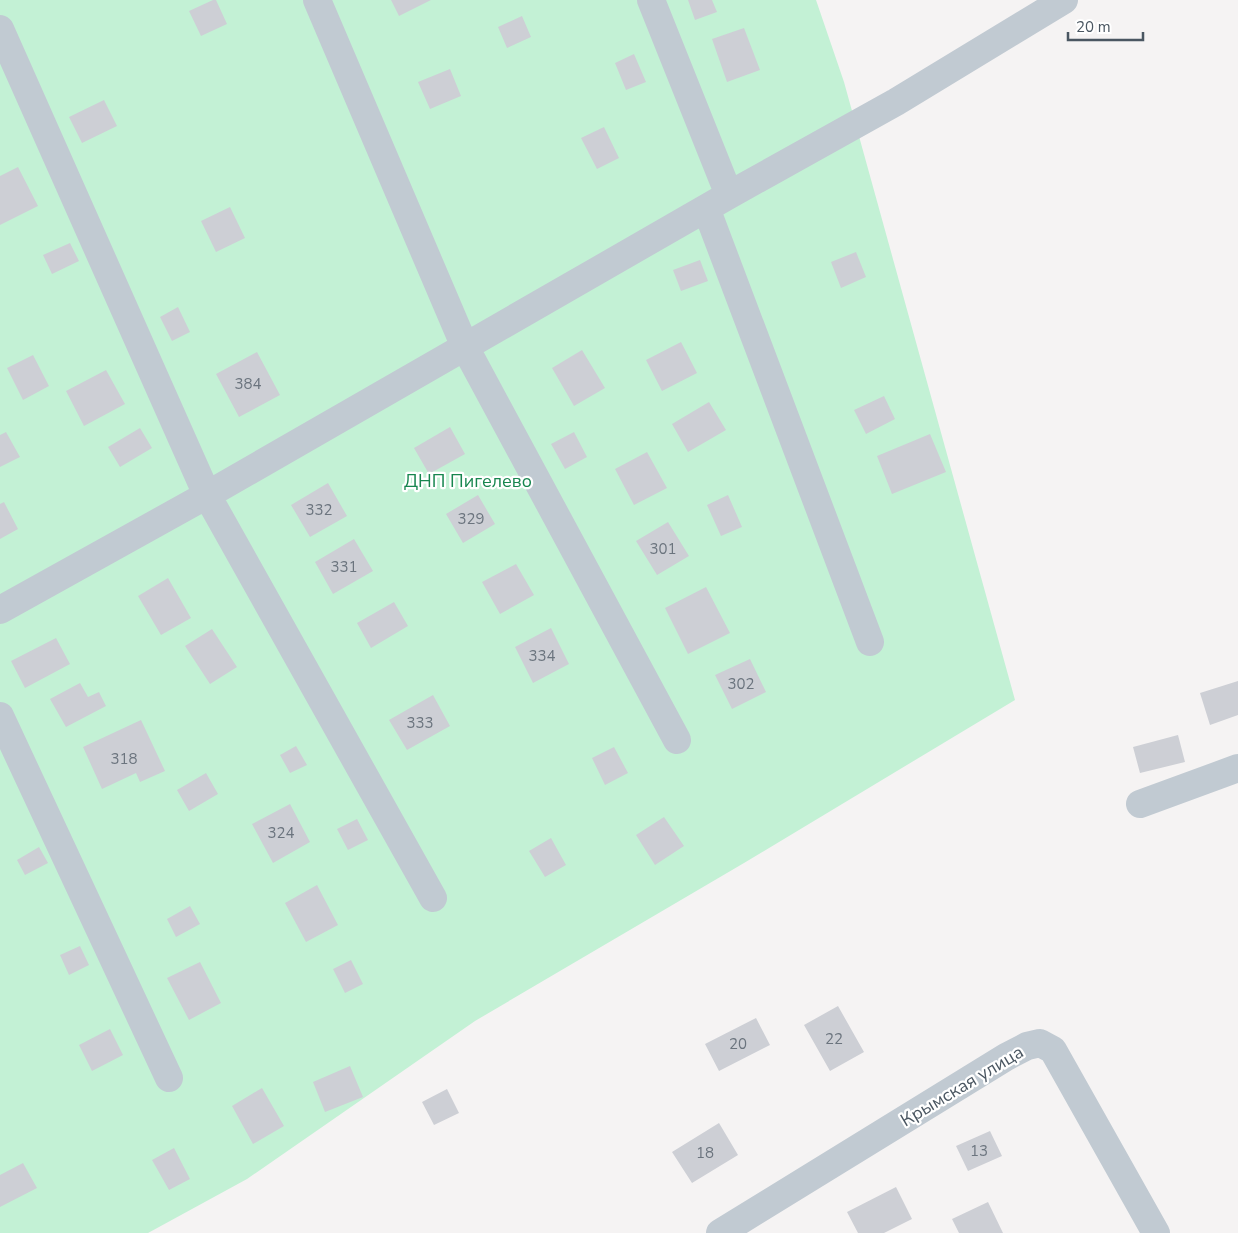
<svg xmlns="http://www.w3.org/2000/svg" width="1238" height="1233" viewBox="0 0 1238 1233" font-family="'Nunito Sans',sans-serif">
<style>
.green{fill:#c3f1d5}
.building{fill:#cdcfd5}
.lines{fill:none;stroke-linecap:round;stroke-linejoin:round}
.minor{stroke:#c1cad2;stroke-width:28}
.labels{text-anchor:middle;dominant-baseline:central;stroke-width:4.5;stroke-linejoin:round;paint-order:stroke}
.number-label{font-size:15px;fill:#6b747e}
.park-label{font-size:18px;fill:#17864f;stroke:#fff}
.street-label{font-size:18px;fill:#4a5661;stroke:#fff}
</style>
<rect width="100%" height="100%" fill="#f5f3f3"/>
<!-- green -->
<path class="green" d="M 0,0 L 816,0 L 844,82 L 1015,700 L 744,863 L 475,1021 L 247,1179 L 148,1233 L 0,1233 Z"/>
<!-- building -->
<path class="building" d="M 213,0 L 216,0 L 227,24 L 201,36 L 189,11 Z
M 391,0 L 431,0 L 399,16 Z
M 688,0 L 712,0 L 717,12 L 695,20 Z
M 522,16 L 531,37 L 507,48 L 498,27 Z
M 744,28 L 760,70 L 727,82 L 712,39 Z
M 634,54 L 646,82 L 626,90 L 615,63 Z
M 450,69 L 461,96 L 430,109 L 418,82 Z
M 104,100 L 117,126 L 82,143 L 69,117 Z
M 604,127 L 619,158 L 597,169 L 581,138 Z
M 18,167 L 38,206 L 0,225 L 0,176 Z
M 230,207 L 245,238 L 216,252 L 201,221 Z
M 70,243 L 79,261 L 52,274 L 43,255 Z
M 856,252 L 866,277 L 841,288 L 831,262 Z
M 700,260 L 708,281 L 681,291 L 673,270 Z
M 178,307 L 190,332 L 172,341 L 160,317 Z
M 681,342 L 697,373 L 662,391 L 646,360 Z
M 582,350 L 605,388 L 574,406 L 552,368 Z
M 257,352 L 280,395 L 239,417 L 216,374 Z
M 33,355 L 49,386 L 23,400 L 7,368 Z
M 106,370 L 125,404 L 84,426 L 66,391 Z
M 884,396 L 895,419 L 866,434 L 854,410 Z
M 709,402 L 726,430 L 688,452 L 672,424 Z
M 450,427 L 465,454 L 429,474 L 414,448 Z
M 140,428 L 152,448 L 120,467 L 108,447 Z
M 6,432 L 20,457 L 0,467 L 0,435 Z
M 574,432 L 587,457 L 565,469 L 551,444 Z
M 930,434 L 946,472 L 892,494 L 877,456 Z
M 647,452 L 667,488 L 634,505 L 615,469 Z
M 328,483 L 347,516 L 310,537 L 291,505 Z
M 478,495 L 495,524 L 463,543 L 446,514 Z
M 728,495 L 742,527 L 721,536 L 707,505 Z
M 4,502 L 18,529 L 0,539 L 0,504 Z
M 668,522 L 689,556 L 657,575 L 636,541 Z
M 354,539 L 373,571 L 333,594 L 315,562 Z
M 516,564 L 534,595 L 500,614 L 482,582 Z
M 168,578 L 191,618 L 161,635 L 138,596 Z
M 706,587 L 730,633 L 688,654 L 665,608 Z
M 394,602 L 408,626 L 371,648 L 357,623 Z
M 551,628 L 569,664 L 533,683 L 515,647 Z
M 212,629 L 237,667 L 210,684 L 185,646 Z
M 56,638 L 70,664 L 25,688 L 11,661 Z
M 750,659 L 766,692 L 732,709 L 715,675 Z
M 1238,681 L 1238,715 L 1210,725 L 1200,693 Z
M 80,683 L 88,697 L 99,692 L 106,706 L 66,727 L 50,699 Z
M 433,695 L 450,726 L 407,750 L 389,720 Z
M 141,720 L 165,771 L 140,782 L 136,773 L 102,789 L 83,747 Z
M 1178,735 L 1185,762 L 1140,773 L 1133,747 Z
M 296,746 L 307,765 L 290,773 L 280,755 Z
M 614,747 L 628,773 L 605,785 L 592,758 Z
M 206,773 L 218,794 L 189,811 L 177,790 Z
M 290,804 L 310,842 L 273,863 L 252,824 Z
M 664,817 L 684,846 L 655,865 L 636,835 Z
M 357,819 L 368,840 L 348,850 L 337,829 Z
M 551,838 L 566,865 L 545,877 L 529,851 Z
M 39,847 L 48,863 L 25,875 L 17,860 Z
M 317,885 L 338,925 L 306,942 L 285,903 Z
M 190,906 L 200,924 L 176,937 L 167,919 Z
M 80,946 L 89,965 L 69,975 L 60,955 Z
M 351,960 L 363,984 L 345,993 L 333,969 Z
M 200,962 L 221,1003 L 189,1020 L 167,978 Z
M 838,1006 L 864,1052 L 830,1071 L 804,1025 Z
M 756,1018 L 770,1045 L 719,1071 L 705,1044 Z
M 110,1029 L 123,1055 L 92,1071 L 79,1045 Z
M 350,1066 L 363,1097 L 325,1112 L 313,1082 Z
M 262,1088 L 284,1126 L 253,1144 L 232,1106 Z
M 447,1089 L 459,1113 L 434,1125 L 422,1102 Z
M 719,1123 L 738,1155 L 692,1183 L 672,1152 Z
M 990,1131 L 1002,1156 L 968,1171 L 956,1146 Z
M 174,1148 L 190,1179 L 169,1190 L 152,1160 Z
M 23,1163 L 37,1188 L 0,1207 L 0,1175 Z
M 896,1187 L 912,1219 L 884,1233 L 858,1233 L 847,1212 Z
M 988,1202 L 1003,1233 L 959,1233 L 952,1219 Z"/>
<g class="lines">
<!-- minor -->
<path class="minor" d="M 317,0 L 465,347 L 677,740
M 651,0 L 729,195
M 0,29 L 207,495 L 433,898
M 706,208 L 870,642
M 0,610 L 207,495 L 729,195 L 896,102 L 1064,0
M 0,716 L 169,1078
M 1140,804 L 1238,768
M 720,1233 L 1006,1057 L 1027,1046 L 1040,1043 L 1053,1050 L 1156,1233"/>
</g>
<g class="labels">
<!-- number labels -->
<g class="number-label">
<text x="248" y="384">384</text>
<text x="319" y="510">332</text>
<text x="471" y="519">329</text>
<text x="663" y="549">301</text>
<text x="344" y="567">331</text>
<text x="542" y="656">334</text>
<text x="741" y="684">302</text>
<text x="420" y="723">333</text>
<text x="124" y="759">318</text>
<text x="281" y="833">324</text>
<text x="834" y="1039">22</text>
<text x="738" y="1044">20</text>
<text x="979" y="1151">13</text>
<text x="705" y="1153">18</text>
</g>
<!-- park labels -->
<g class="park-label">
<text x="468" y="481">ДНП Пигелево</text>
</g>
<!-- street labels -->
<g class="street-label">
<text transform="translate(962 1086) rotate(-31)">Крымская улица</text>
</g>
</g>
<!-- scale -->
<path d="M1068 32v8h75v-8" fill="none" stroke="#4a5661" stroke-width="2.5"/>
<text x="1076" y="32" font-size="15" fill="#4a5661" stroke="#ffffff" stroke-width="4" paint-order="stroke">20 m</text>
</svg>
